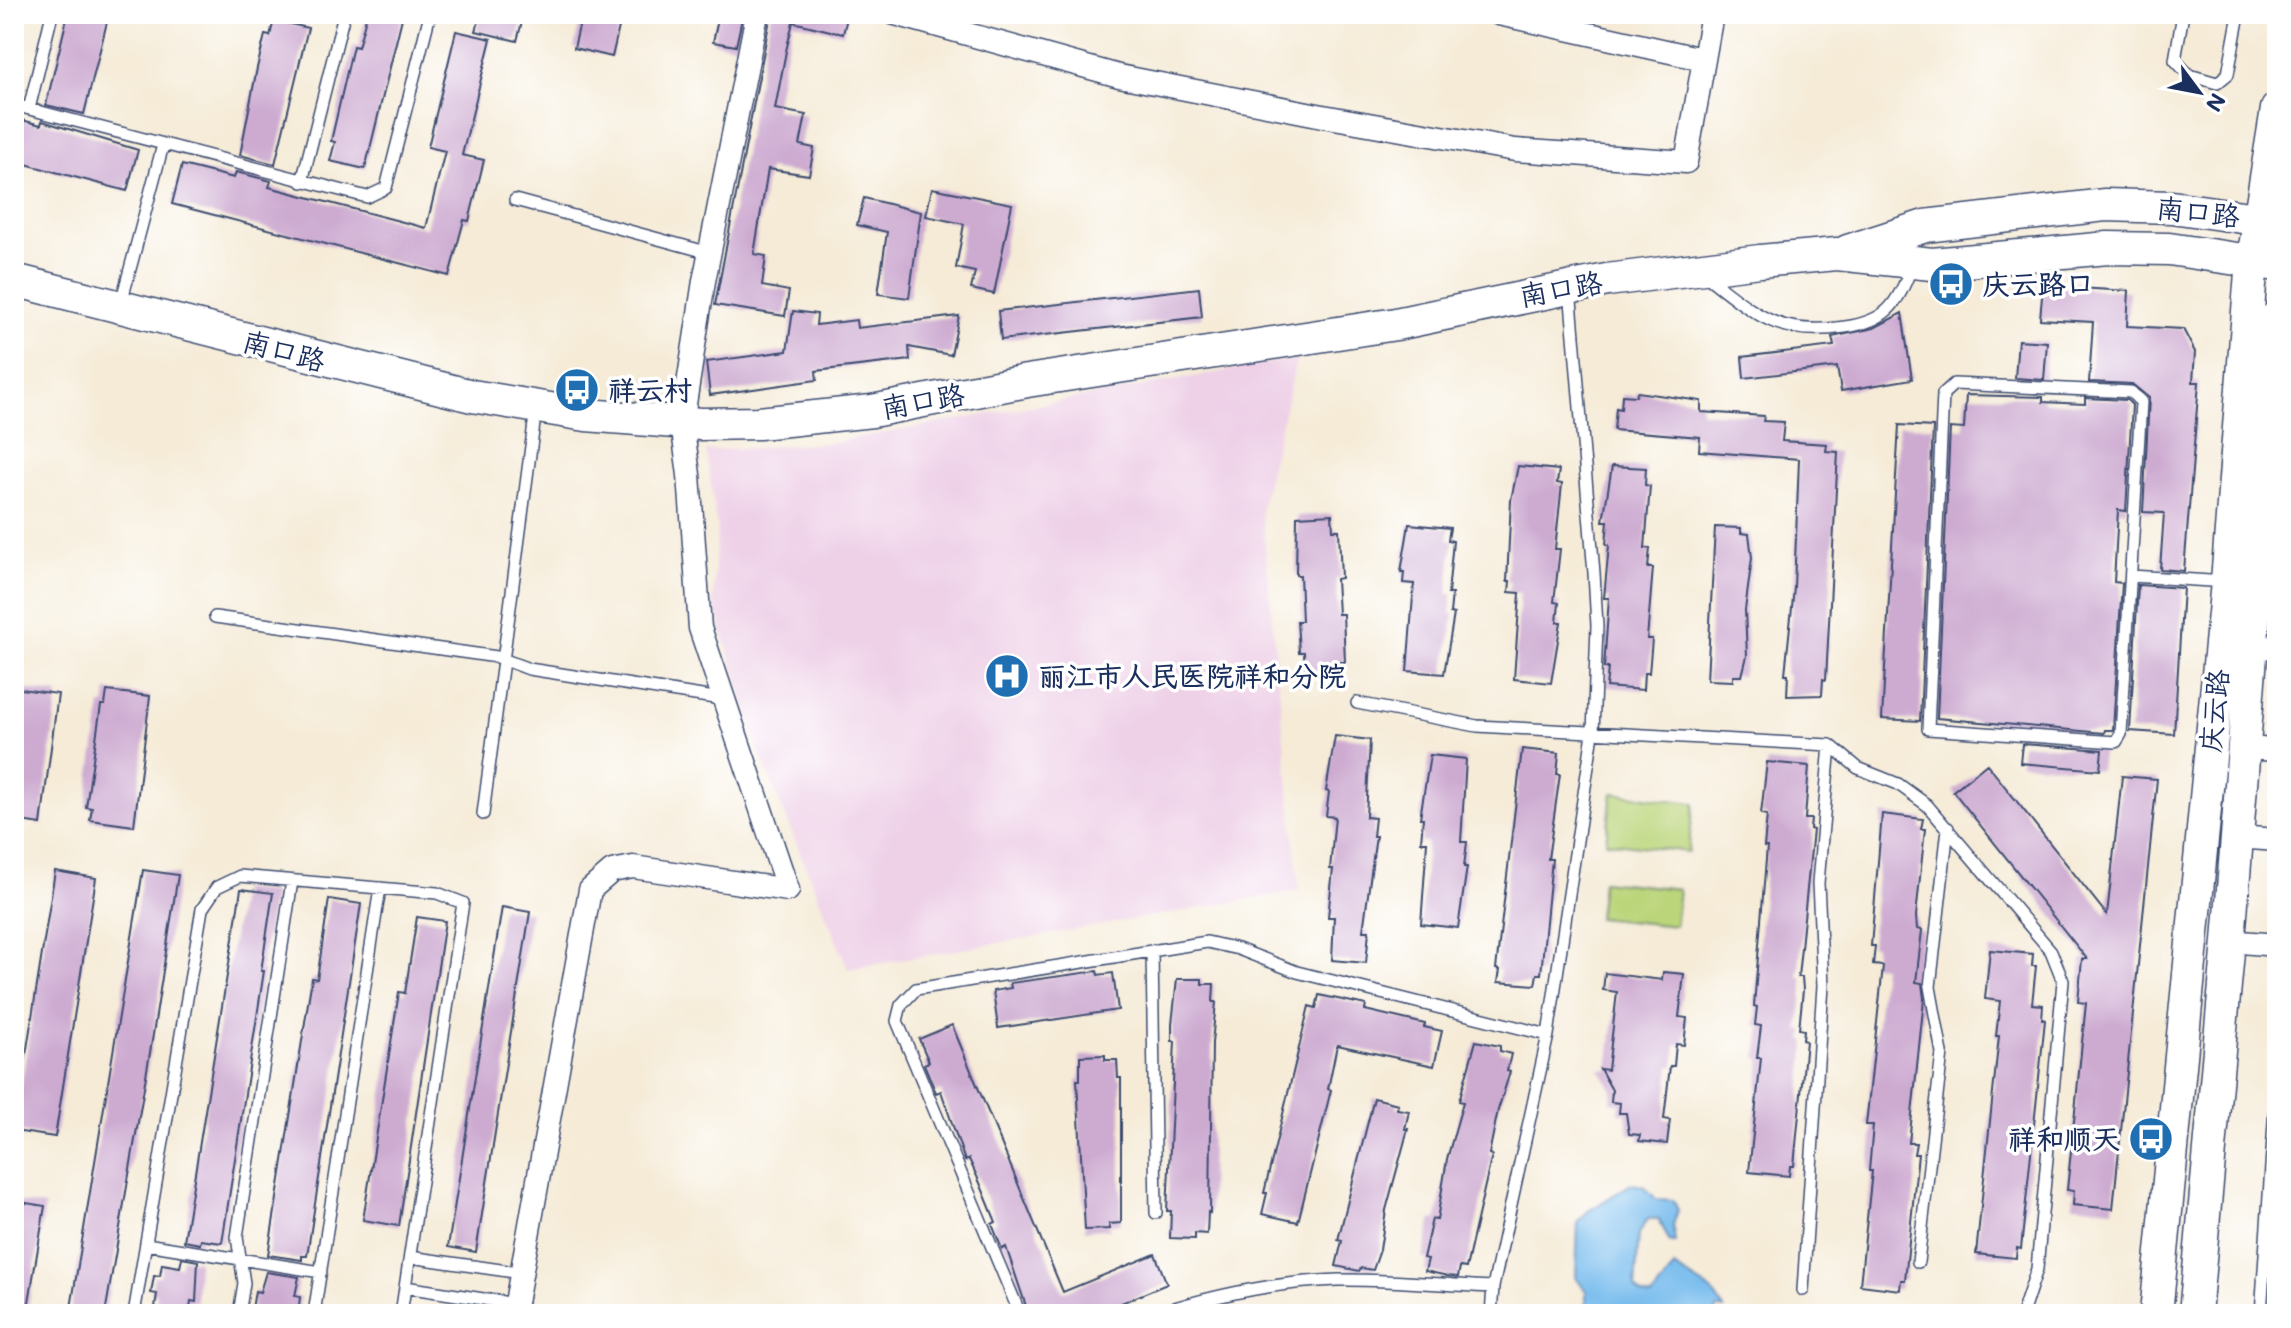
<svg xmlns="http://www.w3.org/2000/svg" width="2291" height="1328" font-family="Mali,'LXGW WenKai TC',sans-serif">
	<rect width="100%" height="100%" fill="#fff"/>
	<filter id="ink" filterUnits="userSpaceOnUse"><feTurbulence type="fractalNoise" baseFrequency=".0125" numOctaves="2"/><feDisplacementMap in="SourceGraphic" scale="16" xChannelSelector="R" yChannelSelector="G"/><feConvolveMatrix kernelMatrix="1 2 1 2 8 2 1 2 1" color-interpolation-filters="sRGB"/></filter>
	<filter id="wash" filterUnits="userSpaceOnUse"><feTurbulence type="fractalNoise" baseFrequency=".006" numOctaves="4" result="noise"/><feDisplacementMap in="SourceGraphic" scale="32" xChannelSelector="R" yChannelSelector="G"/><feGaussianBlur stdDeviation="1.8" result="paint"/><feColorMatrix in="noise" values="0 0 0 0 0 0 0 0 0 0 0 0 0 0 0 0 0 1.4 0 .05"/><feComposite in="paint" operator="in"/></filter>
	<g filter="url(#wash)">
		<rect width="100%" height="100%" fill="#f5ebd7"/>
		<path fill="#eed0e7" d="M1297 358 1261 507 1299 891 848 969 759 752 713 601 717 527 706 451 830 443Z"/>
		<path fill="#bbd57a" stroke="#6b826c" stroke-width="2" d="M1612 793 1694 803 1688 852 1606 842Z
			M1602 881 1679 889 1675 926 1598 918Z"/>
		<path fill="#76bbed" stroke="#4875a6" stroke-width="2" d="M1631 1184 1644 1186 1656 1199 1673 1200 1678 1210 1673 1225 1675 1243 1669 1241 1659 1219H1648L1639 1234 1635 1288 1642 1295 1652 1297 1674 1267 1712 1291 1724 1309H1717L1716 1314H1586V1291L1576 1278 1578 1223 1587 1212Z"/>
		<g id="blocks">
			<path fill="#cdabd1" d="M68 14H109L84 114 46 105Z
				M367 14H403L365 169 330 161 335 142 331 141 353 46 358 47Z
				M481 14H524L517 41 476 31Z
				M582 14H622L612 57 574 48Z
				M719 14H743L736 46 713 42Z
				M771 14H848L843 34 793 22 786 51 775 109 806 115 800 145 814 148 809 175 768 169 754 254 766 256 762 286 789 291 785 316 715 305Z
				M274 20 308 28 275 164 240 155 257 68 265 35 270 36Z
				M456 31 491 39 462 155 484 160 469 221 464 220 449 276 172 204 182 165 234 178 236 172 271 181 269 187 426 228 445 151 428 147Z
				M14 118 41 125 42 121 138 150 127 191 14 161Z
				M932 188 1012 204 994 294 971 289 975 272 956 268 964 224 926 216Z
				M864 198 921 212 909 298 878 294 887 232 857 225Z
				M2043 286 2129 291 2127 326 2183 329 2195 352 2193 382H2199L2184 571 2160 569 2164 513 2143 512 2149 398 2132 384 2089 382 2093 322 2040 319Z
				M1199 288 1202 317 1001 340 998 311Z
				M793 311 817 314 816 325 856 320 857 328 959 316 951 355 909 347 910 360 816 371 817 380 710 395 706 362 787 351Z
				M1902 313 1912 379 1841 391 1837 367 1744 378 1742 357 1834 346 1832 337 1874 328Z
				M2018 340 2047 342 2044 380 2015 378Z
				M1637 392 1701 401V412L1764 416 1763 421 1784 422 1782 441 1827 444 1826 451 1838 452 1826 680 1823 679 1822 695 1787 696 1788 674H1785L1794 588 1799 459 1699 451 1700 437 1614 430 1616 408 1621 409 1622 395 1636 396Z
				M1966 395 2043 397V402L2085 404V398L2127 400 2132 405 2126 511 2118 510 2114 582 2122 583 2113 730H2105L2104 733 1937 718 1950 428 1964 429Z
				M1899 425 1933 427 1920 721 1882 719Z
				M1518 466 1559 470 1557 483 1562 484 1555 549H1560L1554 602 1559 603 1557 622H1561L1551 683 1514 679 1520 593 1509 592 1510 581H1507L1511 500Z
				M1612 466 1646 468 1645 485 1650 486 1645 548H1650L1648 568H1653L1647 639H1652L1649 673H1644L1643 690 1606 687 1608 668H1604L1609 598H1604L1609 545 1606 544 1608 521H1603Z
				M1332 514 1333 530H1339L1341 578 1336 579 1338 614H1343L1345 662H1340L1341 673 1305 675 1304 652H1299L1297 621H1302L1300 575H1296L1297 516Z
				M1409 524 1450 528 1448 540 1453 541 1448 594H1452L1450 613 1454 614 1444 674 1407 671 1414 584 1403 583 1404 572H1401Z
				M1715 527 1741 528V533L1749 534 1752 558 1745 610 1747 656 1742 676H1733V681L1707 680Z
				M2138 585 2183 588 2174 734 2130 731Z
				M14 688 58 694 41 824 14 820Z
				M107 691 150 696 134 826 90 820 92 808 86 807 101 705H105Z
				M1335 736 1370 740 1366 817 1375 818 1373 836H1376L1363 931H1369L1366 963 1332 960 1334 917H1328L1333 869H1330L1335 817 1326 816 1329 792 1326 791Z
				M2022 744 2102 750 2100 770 2020 763Z
				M1522 749 1559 753 1557 774H1560L1548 859H1552L1541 974H1537L1535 985 1498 982 1500 970 1496 969Z
				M1430 755 1466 759 1461 842H1467L1464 867H1467L1458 928 1421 924 1427 842H1421L1423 818H1420Z
				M1767 762 1809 766 1805 819H1811L1810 829 1813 830 1798 977H1802L1803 990 1799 1029 1804 1030 1803 1040 1806 1041 1794 1166H1790L1789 1176 1749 1172 1761 1058H1757L1761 1026 1755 1025 1757 1007 1754 1006 1767 847H1764L1767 815 1761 814Z
				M1987 764 2107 915 2122 776 2157 779 2113 1209 2073 1205 2074 1191 2067 1190 2086 1003 2078 1002 2082 959H2087L1953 791Z
				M1882 814 1923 819 1921 829H1925L1916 916 1917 929 1922 930 1916 982 1922 983 1924 999 1909 1143H1916L1914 1154H1918L1905 1280H1901L1900 1290 1860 1285 1872 1171H1869L1873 1125H1866L1883 966 1873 965 1875 946H1871Z
				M143 870 178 875 152 1041 105 1314H70Z
				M55 871 96 878 55 1137 14 1131Z
				M241 889 273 893 261 971H264L222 1243 201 1240 200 1244 184 1241Z
				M329 899 361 904 307 1256H302V1260L268 1255 312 978 317 979Z
				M502 907 530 912 476 1252 448 1247Z
				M417 917 445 921 399 1226 363 1220 399 992 405 993Z
				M1990 950 2033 954 2032 966H2036L2032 1004 2043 1005 2042 1019 2045 1020 2021 1249 2017 1248 2016 1258 1976 1254 1999 1036H1996L2000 1001 1985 999Z
				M1097 971 1098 975 1113 973 1118 1010 998 1028 993 991 1011 988 1010 983Z
				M1663 972 1684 974 1679 1017 1687 1018 1684 1045 1676 1044 1674 1066H1670L1664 1119 1670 1120 1667 1144 1639 1141 1640 1135 1629 1134 1626 1113H1619L1620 1103 1611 1102 1612 1090 1600 1069 1608 1070 1617 992 1603 990 1605 973 1662 980Z
				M1177 979H1202V984H1214L1213 1002H1216L1212 1043 1210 1213 1208 1212 1207 1234 1195 1233V1239L1170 1238 1171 1211H1167L1175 1041H1172V1024Z
				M1319 995 1366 1005 1365 1010 1425 1024 1424 1027 1442 1031 1434 1066 1337 1045 1328 1089 1331 1090 1298 1222 1262 1214 1267 1193H1264L1309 1006 1316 1008Z
				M952 1025 1063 1292 1155 1254 1167 1284 1095 1314H1033L1030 1307 1027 1309 1006 1247 1002 1249 992 1224 996 1222 980 1183 969 1159 965 1161 941 1091 936 1093 924 1064 929 1062 919 1039Z
				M1476 1041 1500 1046V1051L1511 1054 1507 1071 1510 1072 1498 1110 1489 1154 1492 1155 1466 1268 1460 1267 1458 1277 1448 1276 1425 1271 1428 1259 1423 1258 1432 1219 1437 1220 1447 1159 1463 1102 1459 1101Z
				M1105 1055V1060H1117L1118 1078H1121V1223L1109 1224 1110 1229 1085 1230 1077 1080H1080V1056Z
				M1374 1098 1398 1104 1397 1109 1409 1111 1405 1129H1408L1386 1210 1380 1250 1373 1270 1361 1268 1359 1271 1336 1266 1342 1241 1338 1240Z
				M14 1201 45 1206 27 1314H14Z
				M182 1258 198 1261 196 1302 191 1301 189 1314H154L157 1294 151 1293 154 1276H160L162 1264 180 1267Z
				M266 1272 299 1277 295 1296 300 1297 298 1314H257L258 1310 252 1309 255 1291 260 1292Z"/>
		</g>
	</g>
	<g filter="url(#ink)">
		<use href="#blocks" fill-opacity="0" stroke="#3c4b70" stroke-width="2"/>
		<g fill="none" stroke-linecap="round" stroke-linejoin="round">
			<g stroke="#3c4b70" stroke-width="14">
				<path id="lane" d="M2183 14 2175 60 2189 75 2217 83 2228 74 2239 14
					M14 105 367 197 386 188 430 14
					M29 109 52 14
					M302 182 344 14
					M515 200 710 253
					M1706 276C1757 315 1777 337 1845 327 1887 321 1897 305 1912 266
					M121 303 163 145
					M1954 384 2131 392 2141 402 2121 734 2116 742 1928 729 1943 394Z
					M2131 576 2226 582
					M215 617 497 657 529 669 721 699
					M1357 703 1477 726 1830 745 1858 768 1898 784 1927 805 2051 951 2063 981 2037 1269 2022 1314
					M483 814 536 408
					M1152 951 1156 1213
					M146 1244 321 1272
					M410 1257 522 1273
					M1918 1262 1942 1053 1930 987 1948 828
					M405 1287 516 1304
					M1803 1290 1823 986 1818 883 1830 745
					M134 1314 202 909 217 887 240 876 437 893 463 903 401 1314
					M239 1314 244 1283 237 1237 292 881
					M314 1314 380 888
					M1020 1314 897 1021 901 1005 916 989 1207 942 1238 949 1297 972 1548 1035
					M1155 1314C1215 1295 1275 1282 1338 1280 1389 1279 1442 1285 1493 1287
					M1491 1314 1493 1287 1548 1035 1593 733 1597 626 1594 573 1570 289
					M2261 1314 2277 1078"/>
			</g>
			<g stroke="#3c4b70" stroke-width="25">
				<path id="street" d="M895 14 1119 76 1323 116 1515 150 1686 162 1712 14
					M1499 14 1702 59
					M2253 646 2277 648
					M2244 748 2277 750
					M2237 837 2277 840
					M2229 941 2277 945
					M514 1314 590 890 612 871 633 867 788 890 700 628 689 475 682 423 704 281 757 14"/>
			</g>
			<g stroke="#3c4b70" stroke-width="35">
				<path id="secondary" d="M1848 251 1925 226 2105 205 2172 207 2277 222
					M14 280 472 396 586 415 701 424 759 423 872 411 1027 381 1396 324 1607 280 1760 261 1837 254 1932 264 2108 248 2169 249 2277 265
					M2156 1314 2227 582 2251 272 2277 109
					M2195 1314 2229 941 2277 317"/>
			</g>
			<use href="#lane" stroke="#fff" stroke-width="11"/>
			<use href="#street" stroke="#fff" stroke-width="22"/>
			<use href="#secondary" stroke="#fff" stroke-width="32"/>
		</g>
	</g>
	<defs>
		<g id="bus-disc" transform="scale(2.3)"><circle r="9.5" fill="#1f6fb2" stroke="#fff"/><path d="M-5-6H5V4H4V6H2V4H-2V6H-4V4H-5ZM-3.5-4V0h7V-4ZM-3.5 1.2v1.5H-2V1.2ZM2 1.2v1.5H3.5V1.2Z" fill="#fff"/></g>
		<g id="hospital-disc" transform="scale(2.3)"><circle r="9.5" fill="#1f6fb2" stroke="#fff"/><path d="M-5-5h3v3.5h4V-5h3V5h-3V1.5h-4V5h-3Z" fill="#fff"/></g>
	</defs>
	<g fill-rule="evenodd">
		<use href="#bus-disc" x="1951" y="284"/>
		<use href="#bus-disc" x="577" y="390"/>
		<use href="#hospital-disc" x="1007" y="676"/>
		<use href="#bus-disc" x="2151" y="1139"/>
	</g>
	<g text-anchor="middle" stroke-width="7" stroke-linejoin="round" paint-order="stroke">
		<g font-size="28" fill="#1b2f5e" stroke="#fff">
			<text transform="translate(2198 212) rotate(6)" y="10">南口路</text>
			<text transform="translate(1561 289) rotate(-10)" y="10">南口路</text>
			<text transform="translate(284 351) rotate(15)" y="10">南口路</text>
			<text transform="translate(923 401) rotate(-10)" y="10">南口路</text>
			<text transform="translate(2214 711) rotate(-84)" y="10">庆云路</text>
		</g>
		<g font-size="28" font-weight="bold" fill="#1b2f5e" stroke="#fff" text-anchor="start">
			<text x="1982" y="294">庆云路口</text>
			<text x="608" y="400">祥云村</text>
			<text x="1038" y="686">丽江市人民医院祥和分院</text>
			<text x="2120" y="1149" text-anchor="end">祥和顺天</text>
		</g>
	</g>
	<rect width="2291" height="1328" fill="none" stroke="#fff" stroke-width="48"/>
	<g transform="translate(2199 92) rotate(122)" stroke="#ffffff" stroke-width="6" paint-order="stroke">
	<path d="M0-6L14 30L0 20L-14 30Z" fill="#1b2f5e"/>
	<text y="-12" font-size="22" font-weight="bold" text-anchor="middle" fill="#1b2f5e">N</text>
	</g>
</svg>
